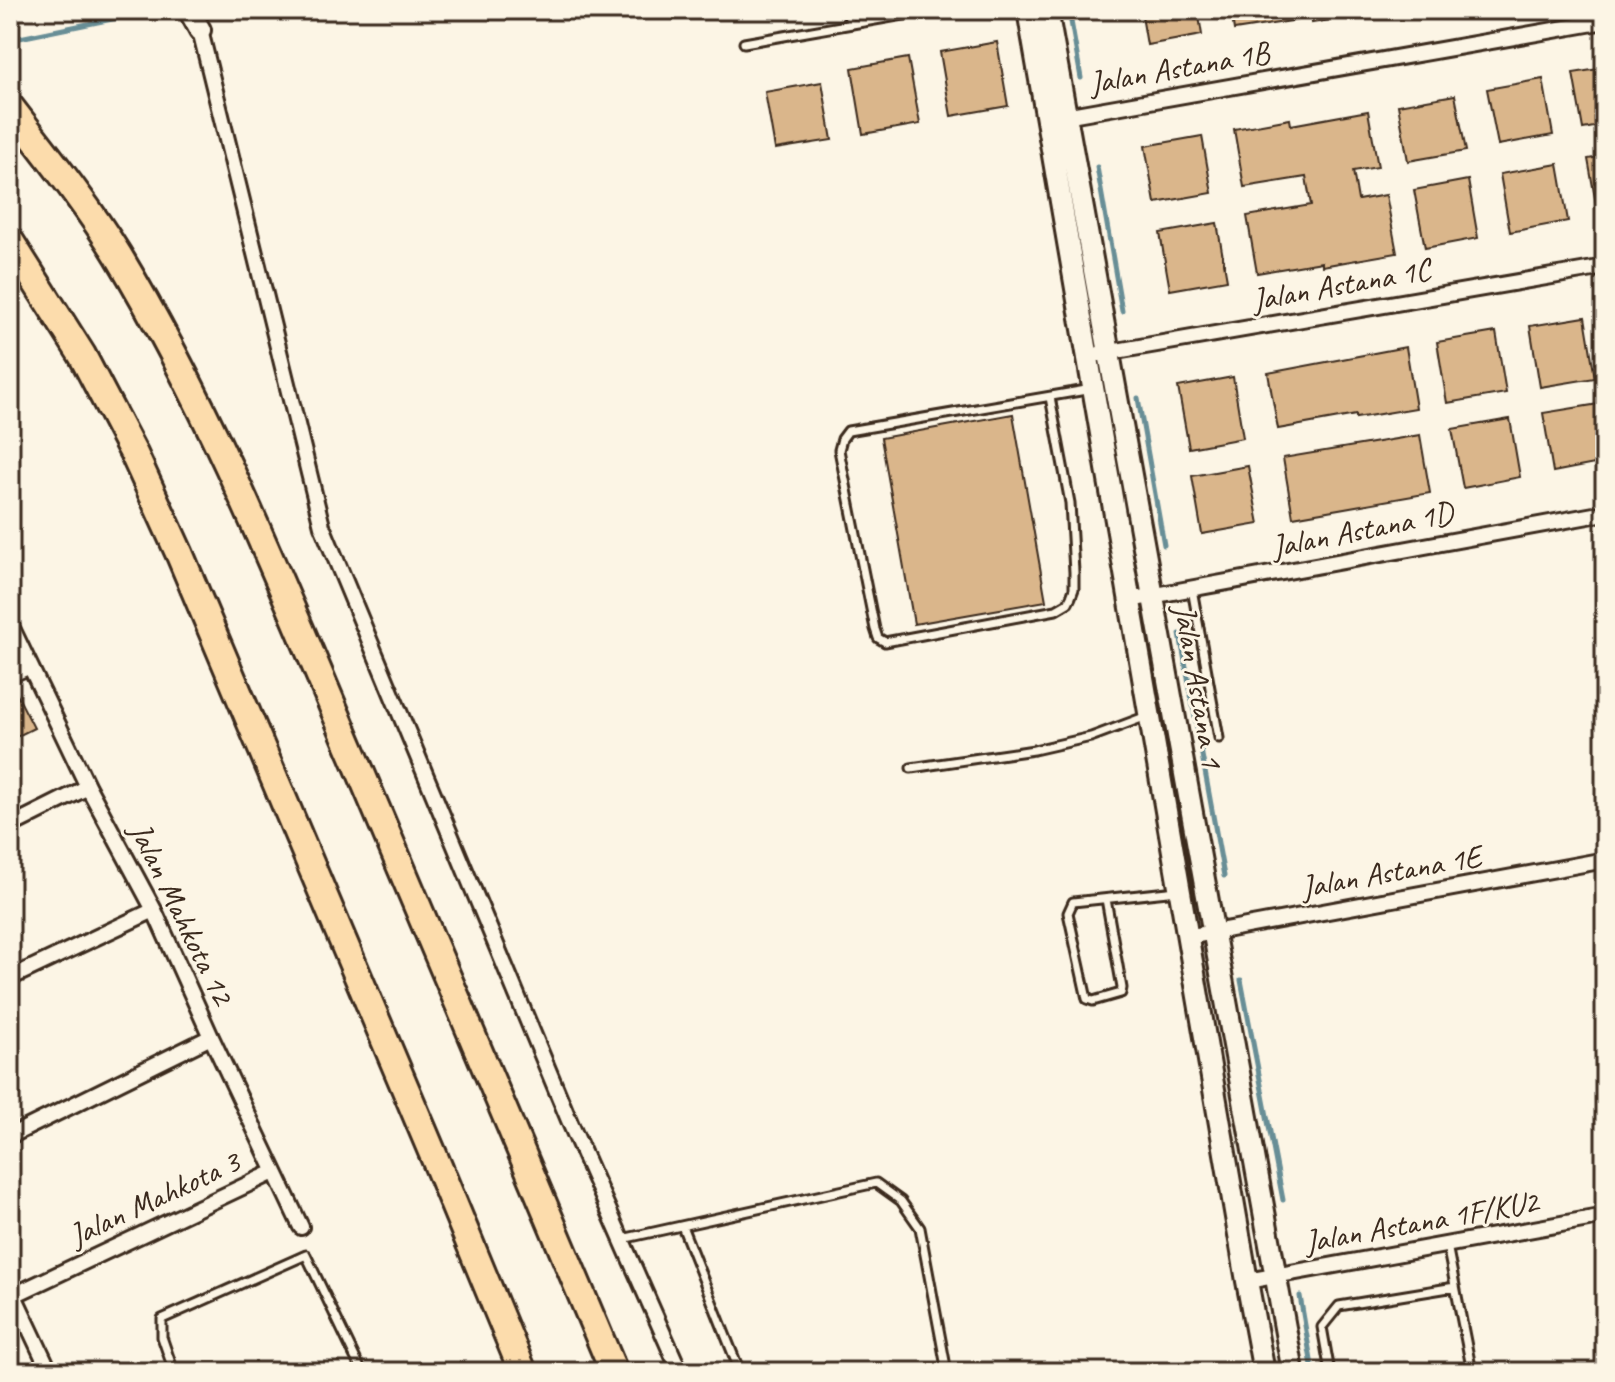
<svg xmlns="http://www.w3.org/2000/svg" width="1615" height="1382" font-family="Caveat,sans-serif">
	<rect width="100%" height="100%" fill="#fcf5e5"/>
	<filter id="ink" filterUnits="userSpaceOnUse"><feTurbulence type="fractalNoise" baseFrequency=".0125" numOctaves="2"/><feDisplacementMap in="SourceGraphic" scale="16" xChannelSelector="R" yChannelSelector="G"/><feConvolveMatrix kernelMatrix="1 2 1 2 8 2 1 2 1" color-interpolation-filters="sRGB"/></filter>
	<g filter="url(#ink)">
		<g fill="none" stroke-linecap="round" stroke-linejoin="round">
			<path stroke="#688e96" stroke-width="5" d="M1069 10 1081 78
				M10 40 156 10
				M1097 167 1122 311
				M1138 398 1164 545
				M1180 634 1224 876
				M1241 980 1283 1200
				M1300 1296 1313 1372"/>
		</g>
		<path fill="#dab68b" stroke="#3b2a1e" stroke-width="2" d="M1141 10H1198L1202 35 1147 45Z
			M1231 10H1347L1348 17 1312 23 1311 18 1234 30Z
			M997 42 1008 106 951 116 940 52Z
			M908 58 920 124 863 134 852 68Z
			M1605 68V125L1583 129 1573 73Z
			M1543 79 1553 135 1498 145 1487 89Z
			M822 82 832 140 775 149 765 92Z
			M1455 95 1466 151 1408 161 1398 105Z
			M1368 111 1378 167 1353 171 1358 200 1386 195 1397 253 1322 266V262L1257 273 1247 216 1311 205 1306 177 1244 187 1234 129 1290 119 1291 125Z
			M1202 136 1212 193 1155 203 1145 146Z
			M1605 156V215H1598L1588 159Z
			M1558 164 1568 221 1510 232 1500 174Z
			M1468 180 1478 238 1425 248 1414 190Z
			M1217 223 1227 280 1170 290 1160 233Z
			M1585 317 1595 378 1540 387 1530 326Z
			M1496 332 1506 393 1447 403 1437 342Z
			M1406 347 1416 408 1356 418V415L1278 429 1268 373Z
			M1233 377 1243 438 1189 448 1178 387Z
			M1599 404 1605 439V462L1553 472 1543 413Z
			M1013 414 1046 601 914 624 881 438Z
			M1510 419 1520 477 1463 488 1452 429Z
			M1420 435 1430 493 1293 517 1283 458Z
			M1248 466 1259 524 1202 534 1192 476Z
			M10 685H12L34 728 10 740Z"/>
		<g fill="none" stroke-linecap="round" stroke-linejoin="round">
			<g stroke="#3b2a1e" stroke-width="13">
				<path id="lane" d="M847 10 850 24
					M744 43 932 10
					M1050 397 1070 503 1074 572V589L1071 597 1068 603 1056 610 885 642 878 638 875 629 839 450 842 439 848 431 1092 389
					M1192 589 1219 738
					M911 768 1034 750 1091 737 1147 716
					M1106 899 1122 988 1121 993 1093 1001 1087 999 1068 913 1073 902 1177 891
					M682 1226 740 1372
					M622 1239 876 1183 901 1201 920 1228 947 1372
					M1447 1245 1472 1372
					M174 1372 162 1337V1319L306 1255 362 1372
					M1330 1372 1322 1327 1339 1306 1455 1287"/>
			</g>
			<g stroke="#3b2a1e" stroke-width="20">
				<path id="street" d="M200 30 322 526 571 1125 680 1372
					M1059 117 1605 21
					M1099 354 1605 267
					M1129 600 1605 513
					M10 624 88 787 154 910 211 1037 301 1227
					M10 675 30 666
					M10 826 88 787
					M1187 937 1605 860
					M10 978 154 910
					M10 1136 211 1037
					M1247 1281 1605 1216
					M10 1287 50 1372
					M14 1295 274 1172"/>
			</g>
			<g stroke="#3b2a1e" stroke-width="26">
				<path id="secondary" d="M189 10 200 30
					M1028 10 1247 1281 1264 1372
					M1047 10 1293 1372"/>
			</g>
			<g stroke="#3b2a1e" stroke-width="32">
				<path id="highway" d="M10 107C47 155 86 203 118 255 213 413 281 585 353 754 441 959 527 1166 614 1372
					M10 241 82 355 134 454 180 555 438 1166 523 1372"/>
			</g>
			<use href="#lane" stroke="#fcf5e5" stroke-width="7"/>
			<use href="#street" stroke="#fcf5e5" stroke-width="14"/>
			<use href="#secondary" stroke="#fcf5e5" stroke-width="20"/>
			<use href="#highway" stroke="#fcdcac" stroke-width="26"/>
		</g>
	</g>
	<g text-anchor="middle" stroke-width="6" stroke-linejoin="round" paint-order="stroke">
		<g font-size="32" fill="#3b2a1e" stroke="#fcf5e5">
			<text transform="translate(1179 67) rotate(-10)" y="11">Jalan Astana 1B</text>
			<text transform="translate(1341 284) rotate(-10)" y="11">Jalan Astana 1C</text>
			<text transform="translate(1362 529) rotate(-11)" y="11">Jalan Astana 1D</text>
			<text transform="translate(1199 686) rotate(80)" y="11">Jalan Astana 1</text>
			<text transform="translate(1391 871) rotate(-10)" y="11">Jalan Astana 1E</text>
			<text transform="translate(182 913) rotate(64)" y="11">Jalan Mahkota 12</text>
			<text transform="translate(154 1198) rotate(-25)" y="11">Jalan Mahkota 3</text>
			<text transform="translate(1421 1221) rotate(-10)" y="11">Jalan Astana 1F/KU2</text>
		</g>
	</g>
	<rect width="1615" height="1382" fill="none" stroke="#fcf5e5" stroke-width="40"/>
	<rect x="20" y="20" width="1575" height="1342" fill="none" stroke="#3b2a1e" stroke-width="3" filter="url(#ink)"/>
</svg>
